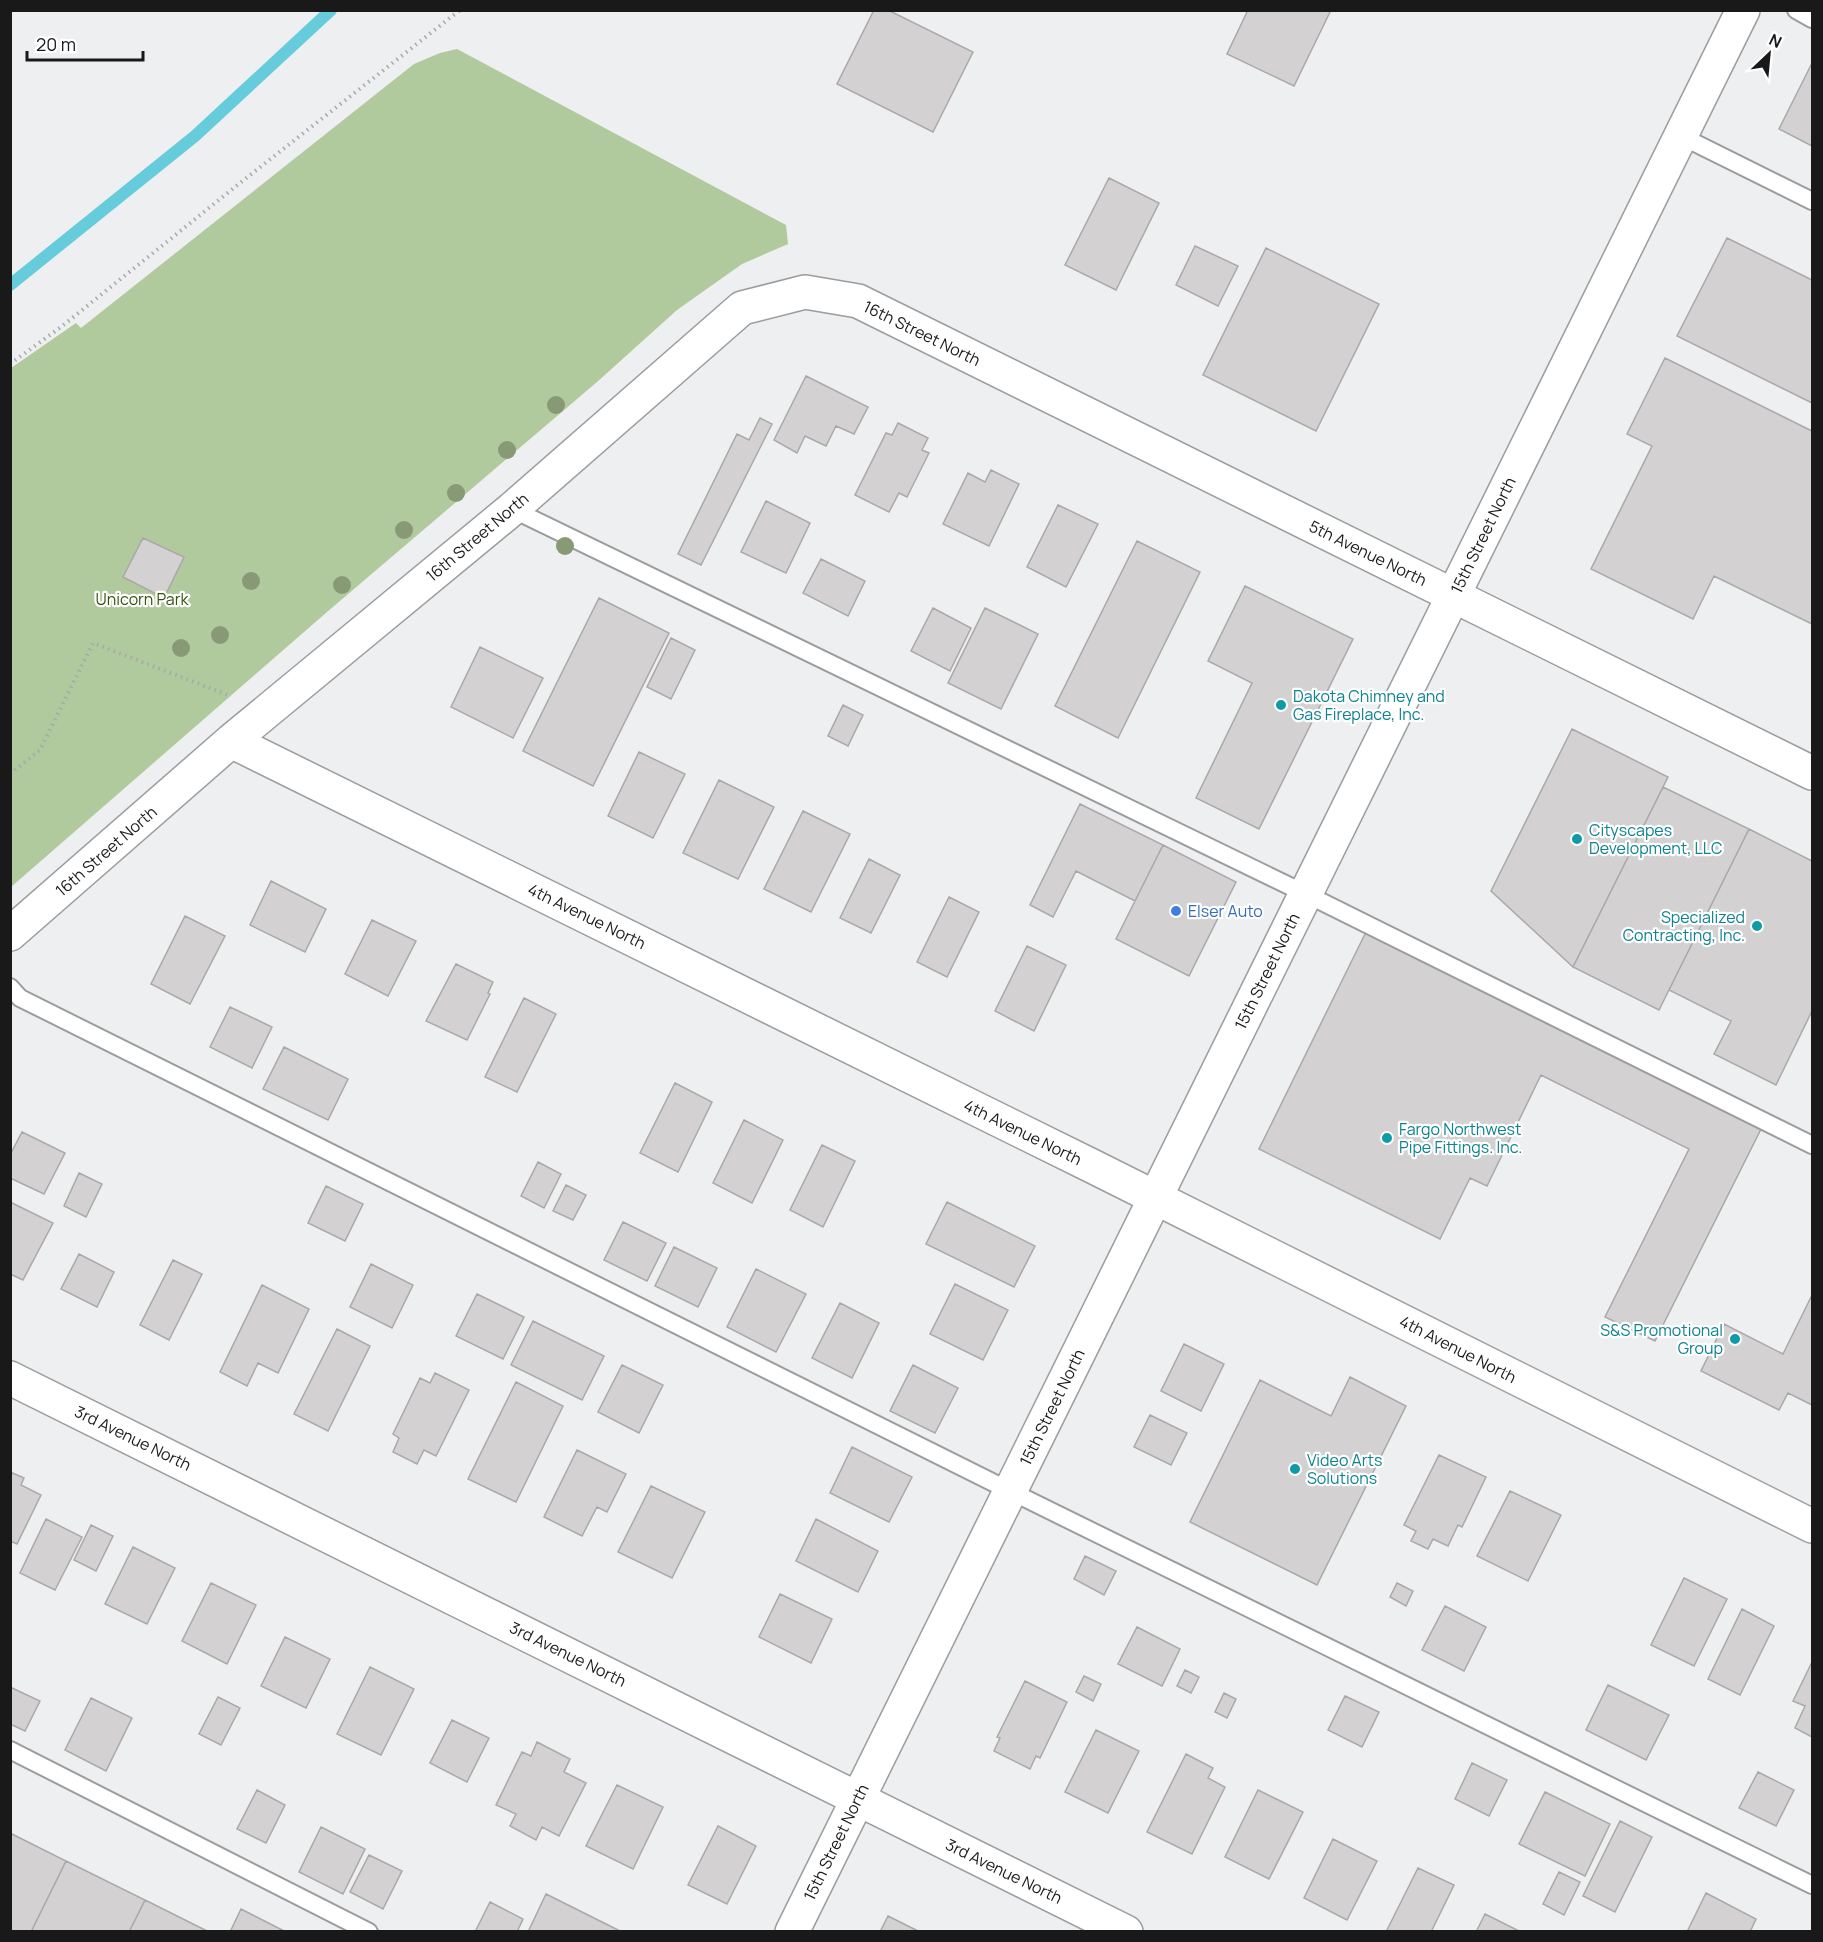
<svg xmlns="http://www.w3.org/2000/svg" width="1823" height="1942" font-family="Manrope,sans-serif">
	<rect width="100%" height="100%" fill="#eeeff1"/>
	<path fill="#b0c99d" d="M457 49 786 225 788 244 742 264 677 310 597 382 327 612 11 887V368L76 323 81 328 414 64 440 53Z"/>
	<g fill="none" stroke-linecap="round" stroke-linejoin="round">
		<path stroke="#66ccdb" stroke-width="12" d="M10 285 195 136 331 10"/>
	</g>
	<path fill="#d3d1d2" stroke="#aaa8a9" stroke-width="1.5" d="M874 10H888L973 52 933 132 837 84Z
		M1248 10H1331L1294 86 1227 54Z
		M1812 63V146L1779 129Z
		M1109 178 1159 203 1116 290 1065 265Z
		M1727 238 1812 280V403L1677 336Z
		M1195 246 1238 266 1218 306 1176 285Z
		M1266 248 1379 304 1316 431 1203 375Z
		M1665 358 1812 431V624L1714 576 1693 619 1591 569 1652 446 1627 434Z
		M806 376 868 407 854 434 836 426 826 446 805 436 797 453 774 440Z
		M760 418 772 424 701 565 678 554 737 434 749 440Z
		M898 423 928 438 922 450 929 453 907 497 899 493 889 512 855 495 886 433 892 435Z
		M991 470 1019 484 989 546 943 524 968 473 985 482Z
		M766 501 810 523 786 573 741 552Z
		M1058 505 1098 524 1066 587 1027 567Z
		M143 538 184 557 164 598 123 577Z
		M1137 541 1200 572 1118 738 1055 706Z
		M821 559 865 581 848 616 803 593Z
		M1245 586 1353 639 1259 829 1196 798 1252 683 1208 661Z
		M599 598 669 633 593 786 523 751Z
		M933 608 971 628 950 671 911 651Z
		M985 608 1038 634 1001 709 948 683Z
		M671 638 695 650 671 699 647 687Z
		M480 647 543 678 513 738 451 707Z
		M843 705 863 715 848 746 828 736Z
		M1572 729 1668 777 1573 967 1491 891Z
		M639 752 685 774 653 838 608 816Z
		M719 780 774 807 738 879 683 853Z
		M1663 787 1749 829 1659 1010 1573 967Z
		M1080 804 1163 845 1135 901 1076 871 1053 917 1030 905Z
		M803 811 850 834 811 912 764 889Z
		M1749 829 1812 861V1011L1776 1085 1714 1054 1731 1021 1669 990Z
		M1163 845 1236 882 1189 976 1116 939Z
		M869 859 900 875 871 933 840 918Z
		M271 881 326 909 305 952 250 925Z
		M949 897 979 912 947 977 917 962Z
		M185 916 225 936 190 1004 151 984Z
		M372 920 416 941 388 996 345 974Z
		M1366 932 1762 1127 1655 1341 1605 1317 1689 1149 1541 1075 1487 1186 1470 1178 1440 1239 1259 1149Z
		M1027 946 1066 965 1034 1031 995 1011Z
		M456 964 493 982 488 993 490 994 467 1040 426 1021Z
		M524 998 556 1014 517 1092 485 1077Z
		M230 1007 272 1027 252 1068 210 1047Z
		M284 1047 348 1079 328 1120 263 1089Z
		M675 1083 712 1102 678 1172 640 1153Z
		M744 1120 783 1140 752 1203 713 1183Z
		M22 1132 65 1153 44 1194 10 1178V1155Z
		M822 1145 855 1161 823 1227 790 1210Z
		M538 1162 561 1174 544 1208 521 1196Z
		M79 1173 102 1184 86 1217 64 1206Z
		M566 1185 586 1195 573 1220 553 1211Z
		M326 1186 363 1204 345 1241 308 1223Z
		M10 1202 53 1223 23 1280 10 1274Z
		M947 1202 1035 1246 1014 1287 926 1244Z
		M623 1222 666 1243 647 1281 604 1260Z
		M674 1247 717 1268 698 1307 655 1286Z
		M79 1254 114 1272 97 1307 61 1289Z
		M173 1260 202 1274 169 1340 140 1325Z
		M371 1264 413 1285 392 1328 350 1307Z
		M756 1269 806 1294 776 1352 727 1327Z
		M955 1284 1008 1310 983 1360 930 1334Z
		M262 1285 309 1309 278 1373 258 1363 247 1386 220 1372Z
		M477 1294 524 1317 503 1359 456 1336Z
		M1812 1295V1405L1788 1393 1779 1410 1701 1371 1724 1324 1783 1354Z
		M840 1303 879 1323 852 1378 812 1358Z
		M533 1321 604 1356 582 1400 511 1365Z
		M337 1329 370 1346 328 1431 294 1414Z
		M1184 1344 1224 1364 1201 1411 1161 1391Z
		M622 1365 663 1385 639 1433 598 1412Z
		M913 1365 958 1388 935 1433 890 1411Z
		M435 1373 469 1390 436 1456 424 1450 417 1464 393 1452 399 1438 393 1434 420 1378 430 1383Z
		M1350 1377 1406 1406 1317 1585 1190 1522 1260 1380 1331 1416Z
		M516 1382 563 1406 516 1502 468 1479Z
		M1150 1415 1187 1433 1171 1465 1134 1447Z
		M852 1447 912 1477 889 1522 830 1493Z
		M577 1450 626 1474 607 1512 597 1507 582 1536 544 1517Z
		M1439 1455 1486 1477 1462 1527 1458 1525 1448 1546 1433 1539 1428 1549 1411 1541 1416 1531 1404 1525Z
		M10 1472 24 1478 21 1485 41 1495 17 1544 10 1541Z
		M651 1486 705 1512 672 1578 618 1552Z
		M1510 1491 1561 1515 1528 1581 1477 1556Z
		M46 1519 82 1537 55 1590 20 1573Z
		M816 1519 878 1551 858 1592 796 1561Z
		M91 1525 113 1536 96 1571 74 1560Z
		M133 1547 175 1568 147 1624 105 1604Z
		M1085 1556 1116 1571 1104 1595 1074 1579Z
		M1684 1578 1727 1599 1694 1666 1651 1645Z
		M211 1583 256 1605 227 1664 182 1641Z
		M1397 1583 1413 1591 1406 1606 1390 1597Z
		M780 1594 832 1619 811 1663 759 1637Z
		M1445 1606 1486 1627 1464 1671 1422 1650Z
		M1742 1609 1774 1626 1740 1695 1708 1679Z
		M1137 1627 1180 1649 1162 1686 1118 1664Z
		M285 1637 330 1659 306 1708 261 1686Z
		M1812 1662V1737L1795 1728 1805 1706 1793 1701Z
		M370 1667 414 1689 381 1755 337 1734Z
		M1185 1670 1199 1677 1191 1693 1177 1686Z
		M1084 1676 1101 1684 1093 1701 1076 1692Z
		M1025 1681 1067 1702 1040 1758 1036 1756 1030 1769 994 1751 1000 1738 997 1737Z
		M1608 1685 1669 1715 1646 1760 1586 1730Z
		M10 1687 40 1701 25 1731 10 1724Z
		M1224 1693 1236 1699 1227 1718 1215 1712Z
		M1345 1696 1379 1712 1362 1747 1328 1730Z
		M218 1697 240 1708 221 1745 199 1734Z
		M91 1698 132 1718 106 1771 65 1750Z
		M452 1720 489 1738 467 1782 430 1763Z
		M1096 1730 1139 1751 1108 1813 1065 1792Z
		M537 1742 570 1759 564 1772 586 1783 559 1836 542 1827 536 1840 510 1826 516 1814 496 1805 522 1752 531 1756Z
		M1186 1754 1213 1768 1208 1778 1225 1787 1192 1854 1147 1832Z
		M1472 1763 1507 1780 1489 1816 1455 1799Z
		M1758 1772 1794 1790 1776 1826 1739 1808Z
		M617 1785 663 1807 633 1869 586 1846Z
		M257 1790 285 1805 266 1843 237 1829Z
		M1258 1790 1303 1812 1269 1879 1225 1857Z
		M1545 1792 1610 1824 1585 1876 1519 1844Z
		M1620 1821 1652 1837 1615 1912 1583 1896Z
		M718 1826 756 1846 727 1904 688 1885Z
		M321 1827 365 1849 343 1894 299 1872Z
		M10 1833 66 1861 31 1932H10Z
		M1333 1839 1377 1861 1347 1920 1304 1898Z
		M369 1855 402 1871 383 1909 350 1892Z
		M66 1861 145 1900 129 1932H31Z
		M1418 1868 1454 1885 1431 1932H1386Z
		M1559 1872 1580 1882 1564 1915 1543 1904Z
		M1706 1893 1756 1919 1750 1932H1687Z
		M546 1894 622 1932H528Z
		M145 1900 209 1932H129Z
		M490 1902 523 1919 517 1932H475Z
		M241 1909 286 1932H230Z
		M1485 1914 1519 1931V1932H1476Z
		M888 1916 920 1932H880Z"/>
	<g fill="none" stroke-linecap="round" stroke-linejoin="round">
		<g stroke="#9b9c9d" stroke-width="20">
			<path id="service" d="M1796 10 1812 19
				M1681 136 1812 201
				M512 509 1306 894 1812 1145
				M10 987 20 998 1010 1491 1812 1885
				M10 1750 369 1932"/>
		</g>
		<g stroke="#9b9c9d" stroke-width="36">
			<path id="minor" d="M231 741 1094 1167 1812 1526
				M10 934 231 741 512 509 742 308 805 292 858 301 1812 773
				M10 1378 1126 1932
				M792 1932 1743 10"/>
		</g>
		<path stroke="#a8a9aa" stroke-width="4" stroke-dasharray="1.5 4.5" stroke-linecap="butt" d="M10 364 61 327 240 183 460 10
			M10 774 40 750 93 643 228 695"/>
		<use href="#service" stroke="#fff" stroke-width="16"/>
		<use href="#minor" stroke="#fff" stroke-width="33"/>
	</g>
	<g fill="#879a75">
		<circle cx="556" cy="405" r="9"/>
		<circle cx="507" cy="450" r="9"/>
		<circle cx="456" cy="493" r="9"/>
		<circle cx="404" cy="530" r="9"/>
		<circle cx="565" cy="546" r="9"/>
		<circle cx="251" cy="581" r="9"/>
		<circle cx="342" cy="585" r="9"/>
		<circle cx="220" cy="635" r="9"/>
		<circle cx="181" cy="648" r="9"/>
	</g>
	<g fill="#0f9aa8" stroke="#fff" stroke-width="2">
		<circle cx="1281" cy="705" r="6"/>
		<circle cx="1577" cy="839" r="6"/>
		<circle cx="1757" cy="926" r="6"/>
		<circle cx="1387" cy="1138" r="6"/>
		<circle cx="1735" cy="1339" r="6"/>
		<circle cx="1295" cy="1469" r="6"/>
	</g>
	<circle fill="#3f7fe0" stroke="#fff" stroke-width="2" cx="1176" cy="911" r="6"/>
	<g text-anchor="middle" stroke-width="4.5" stroke-linejoin="round" paint-order="stroke">
		<g font-size="16" fill="#191919" stroke="#fff">
			<text transform="translate(922 333) rotate(26)" y="6">16th Street North</text>
			<text transform="translate(1483 535) rotate(-64)" y="6">15th Street North</text>
			<text transform="translate(477 537) rotate(-40)" y="6">16th Street North</text>
			<text transform="translate(1368 553) rotate(26)" y="6">5th Avenue North</text>
			<text transform="translate(106 851) rotate(-41)" y="6">16th Street North</text>
			<text transform="translate(587 916) rotate(26)" y="6">4th Avenue North</text>
			<text transform="translate(1267 971) rotate(-64)" y="6">15th Street North</text>
			<text transform="translate(1023 1132) rotate(26)" y="6">4th Avenue North</text>
			<text transform="translate(1458 1349) rotate(27)" y="6">4th Avenue North</text>
			<text transform="translate(1052 1407) rotate(-64)" y="6">15th Street North</text>
			<text transform="translate(133 1438) rotate(26)" y="6">3rd Avenue North</text>
			<text transform="translate(568 1654) rotate(26)" y="6">3rd Avenue North</text>
			<text transform="translate(836 1842) rotate(-64)" y="6">15th Street North</text>
			<text transform="translate(1004 1871) rotate(26)" y="6">3rd Avenue North</text>
		</g>
		<g font-size="16" fill="#33540f" stroke="#fff">
			<text x="142" y="605">Unicorn Park</text>
		</g>
		<g font-size="16" fill="#0d838f" stroke="#fff" text-anchor="start">
			<text x="1293" y="702">Dakota Chimney and<tspan x="1293" dy="18">Gas Fireplace, Inc.</tspan></text>
			<text x="1589" y="836">Cityscapes<tspan x="1589" dy="18">Development, LLC</tspan></text>
			<text x="1745" y="923" text-anchor="end">Specialized<tspan x="1745" dy="18">Contracting, Inc.</tspan></text>
			<text x="1399" y="1135">Fargo Northwest<tspan x="1399" dy="18">Pipe Fittings. Inc.</tspan></text>
			<text x="1723" y="1336" text-anchor="end">S&amp;S Promotional<tspan x="1723" dy="18">Group</tspan></text>
			<text x="1307" y="1466">Video Arts<tspan x="1307" dy="18">Solutions</tspan></text>
		</g>
		<g font-size="16" fill="#366cbe" stroke="#fff" text-anchor="start">
			<text x="1188" y="917">Elser Auto</text>
		</g>
	</g>
	<rect width="1823" height="1942" fill="none" stroke="#191919" stroke-width="24"/>
	<g transform="translate(1769 54) rotate(26)" stroke="#ffffff" stroke-width="4.5" paint-order="stroke">
	<path d="M0-4.5L10 22L0 15L-10 22Z" fill="#191919"/>
	<text y="-9" font-size="16" font-weight="bold" text-anchor="middle" fill="#191919">N</text>
	</g>
	<path d="M27 51v9h116v-9" fill="none" stroke="#191919" stroke-width="3"/>
	<text x="36" y="51" font-size="18" fill="#191919" stroke="#ffffff" stroke-width="4.5" paint-order="stroke">20 m</text>
</svg>
